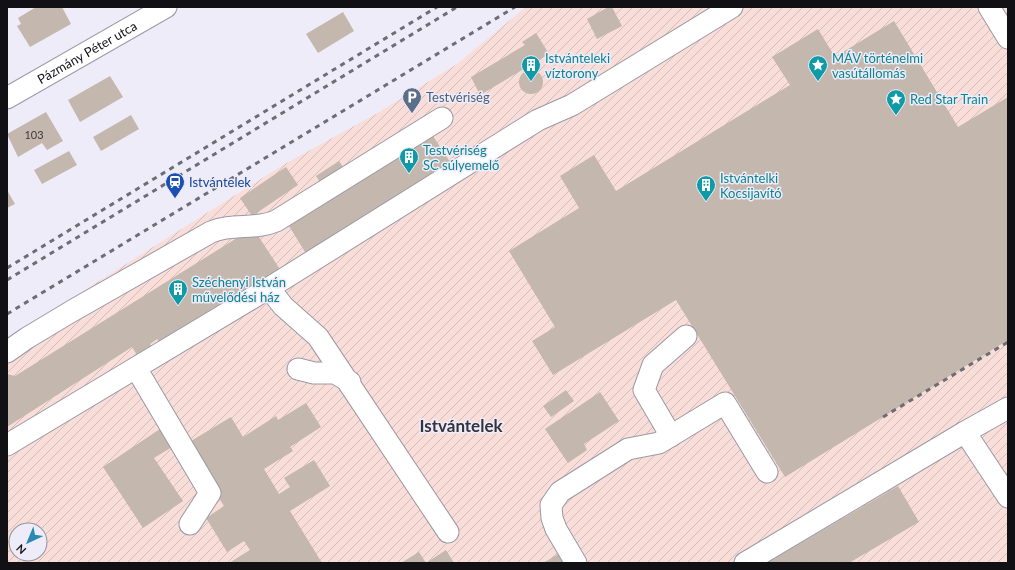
<svg xmlns="http://www.w3.org/2000/svg" width="1015" height="570" font-family="Lato,sans-serif">
	<defs>
		<pattern id="industrial-furrows" width="10" height="10" patternUnits="userSpaceOnUse"><rect width="10" height="10" fill="#f8ddd9"/><path d="M-1 1l2-2M0 10L10 0M9 11l2-2" fill="none" stroke="#d4bdb9"/></pattern>
	</defs>
	<rect width="100%" height="100%" fill="#eeecf9"/>
	<path fill="url(#industrial-furrows)" fill-rule="evenodd" d="M526 7H1008V563H7V339L283 165 376 114 457 64ZM16 530H40V554H16Z"/>
	<path fill="#c3b7ae" d="M36 7H62L71 24 30 47 17 26 21 24 18 18Z
		M608 7H612L622 26 597 39 587 19Z
		M343 12 354 31 318 53 306 34Z
		M894 21 958 127 1008 97V340L785 477 676 300 553 375 532 341 555 327 509 251 579 208 560 176 594 155 616 191 790 85 772 57 818 29 835 57Z
		M536 33 549 54 480 95 471 77 525 45 522 42Z
		M519 82a12 12 0 1 1 24 0a12 12 0 1 1-24 0Z
		M110 76 123 97 80 122 68 100Z
		M46 112 63 141 47 150 42 143 18 157 7 134Z
		M131 115 139 129 101 151 93 137Z
		M433 136 454 168 310 260 289 226Z
		M69 151 77 165 42 184 34 170Z
		M339 161 347 173 324 188 316 176Z
		M286 167 298 185 252 216 240 198Z
		M7 190 15 204 7 208Z
		M253 228 283 274 162 346 157 339 150 344 155 351 140 360 132 347 7 427V374L15 376Z
		M566 390 574 401 551 417 543 406Z
		M600 392 619 421 584 444 587 450 568 463 545 429Z
		M306 403 321 427 290 447 293 451 264 469 279 494 290 487 284 478 314 460 330 486 290 511 322 563H229L250 550 244 541 227 552 206 518 224 506 186 444 231 417 243 437 276 416 278 420Z
		M160 429 172 447 154 458 183 501 143 528 103 467Z
		M898 486 919 522 849 563H767Z
		M446 550 454 563H401L419 552 426 563Z
		M560 553 566 563H543Z"/>
	<g fill="none" stroke-linecap="round" stroke-linejoin="round">
		<g stroke="#9b99a5" stroke-width="23">
			<g id="minor">
				<path d="M989 7 1008 38"/>
				<path id="s1" d="M7 98 166 7"/>
				<path d="M269 288 283 306 318 337 448 532"/>
				<path d="M7 352 27 338 72 311 211 232C232 223 255 230 276 221L442 118"/>
				<path d="M136 368 210 493 190 524"/>
				<path d="M298 369 314 373H335L350 382"/>
				<path d="M965 432 1008 408"/>
				<path d="M671 436 644 390 653 365 686 336"/>
				<path d="M7 445 269 288 538 120 572 105 732 7"/>
				<path d="M576 563 556 529 552 518 551 505 560 492 628 449 659 443 725 403 767 472"/>
				<path d="M745 563 965 432 1008 497"/>
			</g>
		</g>
		<use href="#minor" stroke="#fff" stroke-width="21"/>
		<path stroke="#6e6d75" stroke-width="3" stroke-dasharray="5 5" stroke-linecap="butt" d="M7 268 437 7
			M7 280 457 7
			M7 314 515 7
			M883 417 1008 342"/>
	</g>
	<defs>
		<g id="building-pin" transform="scale(1)"><path d="M0 17L-7.5 6A9.5 9.5 0 1 1 7.5 6Z" fill="#0f9aa8" stroke="#eeecf9"/><path d="M-4-6H4V6H1V3H-1V6H-4ZM-2.5-4.3h1.7v1.8h-1.7ZM.8-4.3h1.7v1.8H.8ZM-2.5-1h1.7V.8h-1.7ZM.8-1h1.7V.8H.8Z" fill="#fff"/></g>
		<g id="sight-pin" transform="scale(1)"><path d="M0 17L-7.5 6A9.5 9.5 0 1 1 7.5 6Z" fill="#0f9aa8" stroke="#eeecf9"/><path d="M0-6L1.8-2.2L6-1.7L2.9 1.2L3.7 5.4L0 3.3L-3.7 5.4L-2.9 1.2L-6-1.7L-1.8-2.2Z" fill="#fff"/></g>
		<g id="parking-pin" transform="scale(1)"><path d="M0 17L-7.5 6A9.5 9.5 0 1 1 7.5 6Z" fill="#5c6f8a" stroke="#eeecf9"/><path d="M-3.5-5.5H1a3.5 3.5 0 0 1 0 7H-1V5.5H-3.5ZM-1-3.4V-.6H.8a1.4 1.4 0 0 0 0-2.8Z" fill="#fff"/></g>
		<g id="station-pin" transform="scale(1)"><path d="M0 17L-7.5 6A9.5 9.5 0 1 1 7.5 6Z" fill="#1a4fb4" stroke="#eeecf9"/><path d="M-3-6H3Q5-6 5-4V2Q5 4 3 4L4.5 6H3L1.5 4h-3L-3 6H-4.5L-3 4Q-5 4-5 2V-4Q-5-6-3-6ZM-3.5-4v3h7v-3ZM-3.5 1v1.5H-2V1ZM2 1v1.5H3.5V1Z" fill="#fff"/></g>
	</defs>
	<g fill-rule="evenodd">
		<use href="#building-pin" x="531" y="65"/>
		<use href="#sight-pin" x="818" y="65"/>
		<use href="#parking-pin" x="412" y="97"/>
		<use href="#sight-pin" x="896" y="99"/>
		<use href="#building-pin" x="409" y="157"/>
		<use href="#station-pin" x="175" y="182"/>
		<use href="#building-pin" x="706" y="185"/>
		<use href="#building-pin" x="178" y="289"/>
	</g>
	<g text-anchor="middle" stroke-width="3" stroke-linejoin="round" paint-order="stroke">
		<g font-size="11" fill="#3e3a3b">
			<text x="34" y="139">103</text>
		</g>
		<g font-size="13" fill="#111015" stroke="#eeecf9">
			<text dy="5" stroke="none"><textPath href="#s1" startOffset="92">Pázmány Péter utca</textPath></text>
		</g>
		<g font-size="13" fill="#0d838f" stroke="#eeecf9" text-anchor="start">
			<text x="545" y="63">Istvánteleki<tspan x="545" dy="15">víztorony</tspan></text>
			<text x="832" y="63">MÁV történelmi<tspan x="832" dy="15">vasútállomás</tspan></text>
			<text x="910" y="104">Red Star Train</text>
			<text x="423" y="155">Testvériség<tspan x="423" dy="15">SC súlyemelő</tspan></text>
			<text x="720" y="183">Istvántelki<tspan x="720" dy="15">Kocsijavító</tspan></text>
			<text x="192" y="287">Széchenyi István<tspan x="192" dy="15">művelődési ház</tspan></text>
		</g>
		<g font-size="13" fill="#4e5e75" stroke="#eeecf9" text-anchor="start">
			<text x="426" y="102">Testvériség</text>
		</g>
		<g font-size="13" fill="#164399" stroke="#eeecf9" text-anchor="start">
			<text x="189" y="187">Istvántelek</text>
		</g>
		<g font-size="17" font-weight="bold" fill="#34323d" stroke="#eeecf9">
			<text x="461" y="432">Istvántelek</text>
		</g>
	</g>
	<rect width="1015" height="570" fill="none" stroke="#111015" stroke-width="16"/>
	<g transform="translate(28 542) rotate(224)"><circle r="19" fill="#eeecf9" stroke="#96949e"/>
	<path d="M0-3L7 15L0 10L-7 15Z" fill="#2b87b4"/>
	<text y="-6" font-size="11" font-weight="bold" text-anchor="middle" fill="#111015">N</text>
	</g>
</svg>
